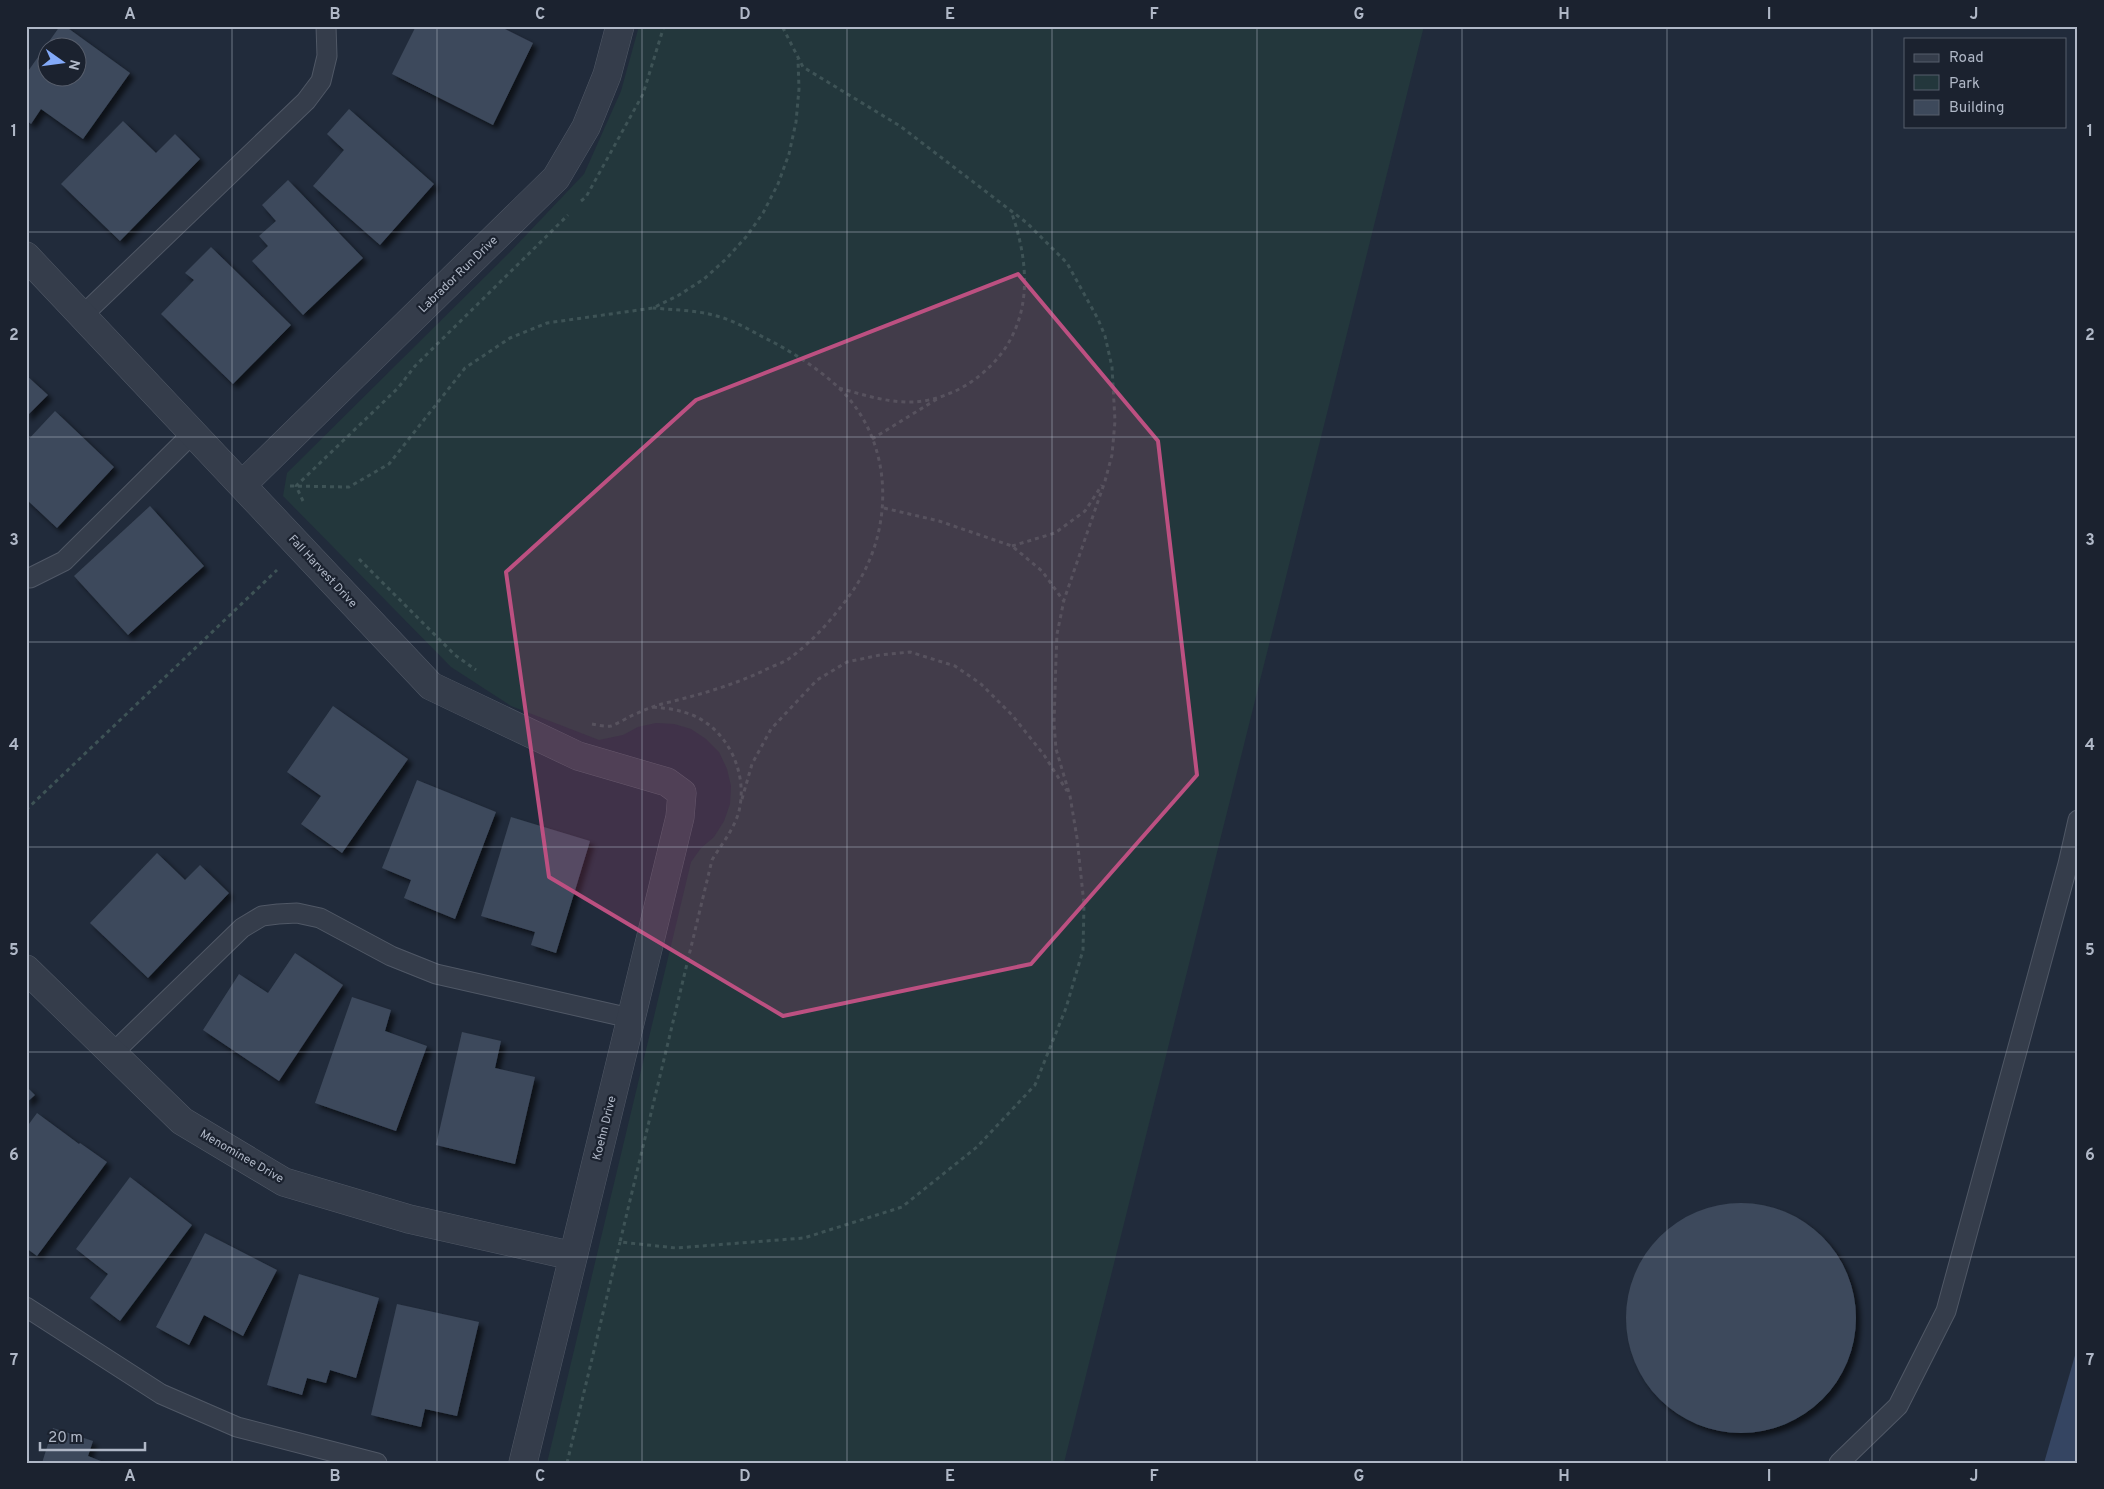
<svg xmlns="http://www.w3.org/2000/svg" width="2104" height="1489" font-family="Overpass,sans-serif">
	<defs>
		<filter id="shadow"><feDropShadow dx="4.5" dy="4.5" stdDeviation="2.5" flood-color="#0009"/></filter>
	</defs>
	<rect width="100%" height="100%" fill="#212b3b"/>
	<path fill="#23373c" d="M639 26H1424L1064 1463H547L691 862 701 848 714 837 724 821 730 804 731 786 727 769 719 752 706 739 691 729 674 724 656 723 638 727 623 735 599 740 511 706 451 667 283 496 287 473 510 252 584 174 621 91Z"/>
	<path fill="#354562" d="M2078 1345V1463H2044Z"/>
	<path fill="#3d495b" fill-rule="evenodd" filter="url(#shadow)" d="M60 26H65L130 73 83 139 41 109 31 124 26 120V74ZM48 48H78V78H48Z
		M416 26H499L533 43 493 125 392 74Z
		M349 109 434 184 380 245 313 186 344 150 327 134Z
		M123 121 156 153 175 134 200 159 120 241 61 184Z
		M288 180 363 258 303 315 252 261 268 246 259 236 276 221 262 205Z
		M211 247 291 325 233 384 161 314 194 280 185 273Z
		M26 375 48 395 26 417Z
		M55 411 114 467 57 528 26 499V442Z
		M150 506 204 566 128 635 74 576Z
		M333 706 408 759 342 853 301 824 321 796 287 772Z
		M417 780 496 812 455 919 404 898 411 880 382 868Z
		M511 817 590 841 556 953 531 945 535 932 481 916Z
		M157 853 185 880 200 865 229 893 148 978 90 923Z
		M295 953 343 985 279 1081 203 1030 239 974 268 993Z
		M352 997 391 1010 385 1031 427 1046 396 1131 315 1103Z
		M462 1032 501 1041 495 1068 535 1077 515 1164 436 1145Z
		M26 1086 35 1095 26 1103Z
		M37 1113 79 1144 80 1143 107 1162 37 1256 26 1248V1128Z
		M130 1177 192 1225 120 1321 90 1298 108 1274 76 1249Z
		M1626 1318a115 115 0 1 1 230 0a115 115 0 1 1-230 0Z
		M205 1233 277 1270 243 1336 204 1315 189 1345 156 1327Z
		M299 1274 379 1298 356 1378 330 1370 326 1383 307 1378 302 1395 267 1385Z
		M397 1304 479 1322 457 1416 425 1409 421 1427 371 1415Z
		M53 1428 93 1441 88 1456 106 1463H42Z"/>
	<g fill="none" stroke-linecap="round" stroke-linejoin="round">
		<g stroke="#505866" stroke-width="21">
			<path id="service" d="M82 316 306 101 321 81 327 56 326 26
				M26 578H30L64 561 193 433
				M114 1052 242 928 262 916 278 914 297 913 320 918 391 956 436 974 630 1018
				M26 1307 161 1394 237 1427 377 1463
				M1839 1463 1898 1406 1946 1311 2068 864 2078 820"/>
		</g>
		<g stroke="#505866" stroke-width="29">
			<path id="minor" d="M26 256 431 686 578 756 667 782 682 793 680 817 523 1463
				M242 485 556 178 586 127 607 75 620 26
				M26 969 182 1121 284 1182 409 1219 573 1256"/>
		</g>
		<path stroke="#3e5356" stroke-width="3" stroke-dasharray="4 4" stroke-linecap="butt" d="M581 201 586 197 643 94 664 26
			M839 388C864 395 888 403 914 402 933 401 955 393 971 382 1032 340 1034 275 1011 211
			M872 439 937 399
			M290 486 349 487 389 464 465 368 510 338 547 323 653 308 679 295 704 279 726 259 746 237 763 213 778 184 789 154 796 122 799 89 798 59
			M303 501 296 486 398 388 415 366 568 215
			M884 508 939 521 1012 546 1042 571 1063 600
			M1012 546 1055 533 1085 511 1102 485
			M359 559 455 655 476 670
			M653 707C663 708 674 709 683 712 723 722 747 767 740 806 737 826 722 843 712 860L620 1242 676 1248 804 1238 902 1207 977 1147 1035 1085 1066 1008 1083 950 1084 904 1077 838 1070 796 1056 749 1054 724 1056 659 1057 634 1064 600 1105 481 1112 455 1115 421 1112 367 1105 336 1098 319 1067 263 1027 223 900 126 803 67 782 26
			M592 724C597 725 605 727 611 726 617 724 625 719 631 716 644 710 656 705 670 702 702 694 733 685 763 671 770 667 780 664 787 660 813 642 836 615 854 589 895 528 894 441 839 388 819 369 795 354 771 341 754 333 738 322 720 317 698 310 675 310 653 308
			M742 799 752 764 771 729 817 680 847 662 880 655 910 652 955 666 981 684 1012 715 1044 755 1067 791
			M26 810 277 570
			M567 1463 620 1242"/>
		<use href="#service" stroke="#353d4b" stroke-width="19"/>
		<use href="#minor" stroke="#353d4b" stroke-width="28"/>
	</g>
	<path fill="#bc5081" fill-opacity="0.2" stroke="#bc5081" stroke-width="4" stroke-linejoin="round" d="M1018 274 1158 441 1197 775 1031 964 783 1016 549 877 506 572 696 400Z"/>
	<path fill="none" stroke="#b0b8c7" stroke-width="1" stroke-opacity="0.55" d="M232 26V1463M437 26V1463M642 26V1463M847 26V1463M1052 26V1463M1257 26V1463M1462 26V1463M1667 26V1463M1872 26V1463M26 232H2078M26 437H2078M26 642H2078M26 847H2078M26 1052H2078M26 1257H2078"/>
	<g text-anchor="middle" stroke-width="4.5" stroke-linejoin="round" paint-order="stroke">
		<g font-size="12" fill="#b0b8c7" stroke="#1b222f">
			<text transform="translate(458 274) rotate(-44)" y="4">Labrador Run Drive</text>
			<text transform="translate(323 571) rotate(47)" y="4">Fall Harvest Drive</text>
			<text transform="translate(604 1128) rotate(-76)" y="4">Koehn Drive</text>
			<text transform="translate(242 1156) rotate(30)" y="4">Menominee Drive</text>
		</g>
	</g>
	<rect width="2104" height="1489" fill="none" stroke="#1b222f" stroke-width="55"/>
	<rect x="1904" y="38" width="162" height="90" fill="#1b222f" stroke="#575e6c"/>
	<rect x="1914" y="54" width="25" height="8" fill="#353d4b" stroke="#575e6c"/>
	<text x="1949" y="62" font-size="15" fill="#b0b8c7">Road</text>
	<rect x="1914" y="75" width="25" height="15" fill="#23373c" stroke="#575e6c"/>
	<text x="1949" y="88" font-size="15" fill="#b0b8c7">Park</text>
	<rect x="1914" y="100" width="25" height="15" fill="#3d495b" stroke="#575e6c"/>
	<text x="1949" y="112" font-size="15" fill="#b0b8c7">Building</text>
	<g transform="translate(62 62) rotate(104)"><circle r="24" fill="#1b222f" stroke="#575e6c"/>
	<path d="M0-4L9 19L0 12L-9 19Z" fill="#83aaf9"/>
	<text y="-8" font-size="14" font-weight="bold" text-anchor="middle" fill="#b0b8c7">N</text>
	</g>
	<path d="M40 1442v8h105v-8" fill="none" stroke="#b0b8c7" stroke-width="2.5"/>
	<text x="48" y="1442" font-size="15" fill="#b0b8c7" stroke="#1b222f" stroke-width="4" paint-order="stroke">20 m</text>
	<rect x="28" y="28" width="2048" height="1434" fill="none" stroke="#b0b8c7" stroke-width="2"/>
	<g font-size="16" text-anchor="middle" font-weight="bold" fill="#b0b8c7">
		<text x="130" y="19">A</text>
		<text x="335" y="19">B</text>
		<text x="540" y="19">C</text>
		<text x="745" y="19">D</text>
		<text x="950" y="19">E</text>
		<text x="1154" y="19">F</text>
		<text x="1359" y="19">G</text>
		<text x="1564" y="19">H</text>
		<text x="1769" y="19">I</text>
		<text x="1974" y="19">J</text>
		<text x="14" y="136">1</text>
		<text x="2090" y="136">1</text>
		<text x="14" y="340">2</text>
		<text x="2090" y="340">2</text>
		<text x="14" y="545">3</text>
		<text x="2090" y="545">3</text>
		<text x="14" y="750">4</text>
		<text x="2090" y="750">4</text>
		<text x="14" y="955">5</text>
		<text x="2090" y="955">5</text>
		<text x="14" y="1160">6</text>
		<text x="2090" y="1160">6</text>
		<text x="14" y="1365">7</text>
		<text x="2090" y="1365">7</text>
		<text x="130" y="1481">A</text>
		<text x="335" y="1481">B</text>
		<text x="540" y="1481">C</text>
		<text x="745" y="1481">D</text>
		<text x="950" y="1481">E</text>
		<text x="1154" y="1481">F</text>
		<text x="1359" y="1481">G</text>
		<text x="1564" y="1481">H</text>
		<text x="1769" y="1481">I</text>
		<text x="1974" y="1481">J</text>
	</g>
</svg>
